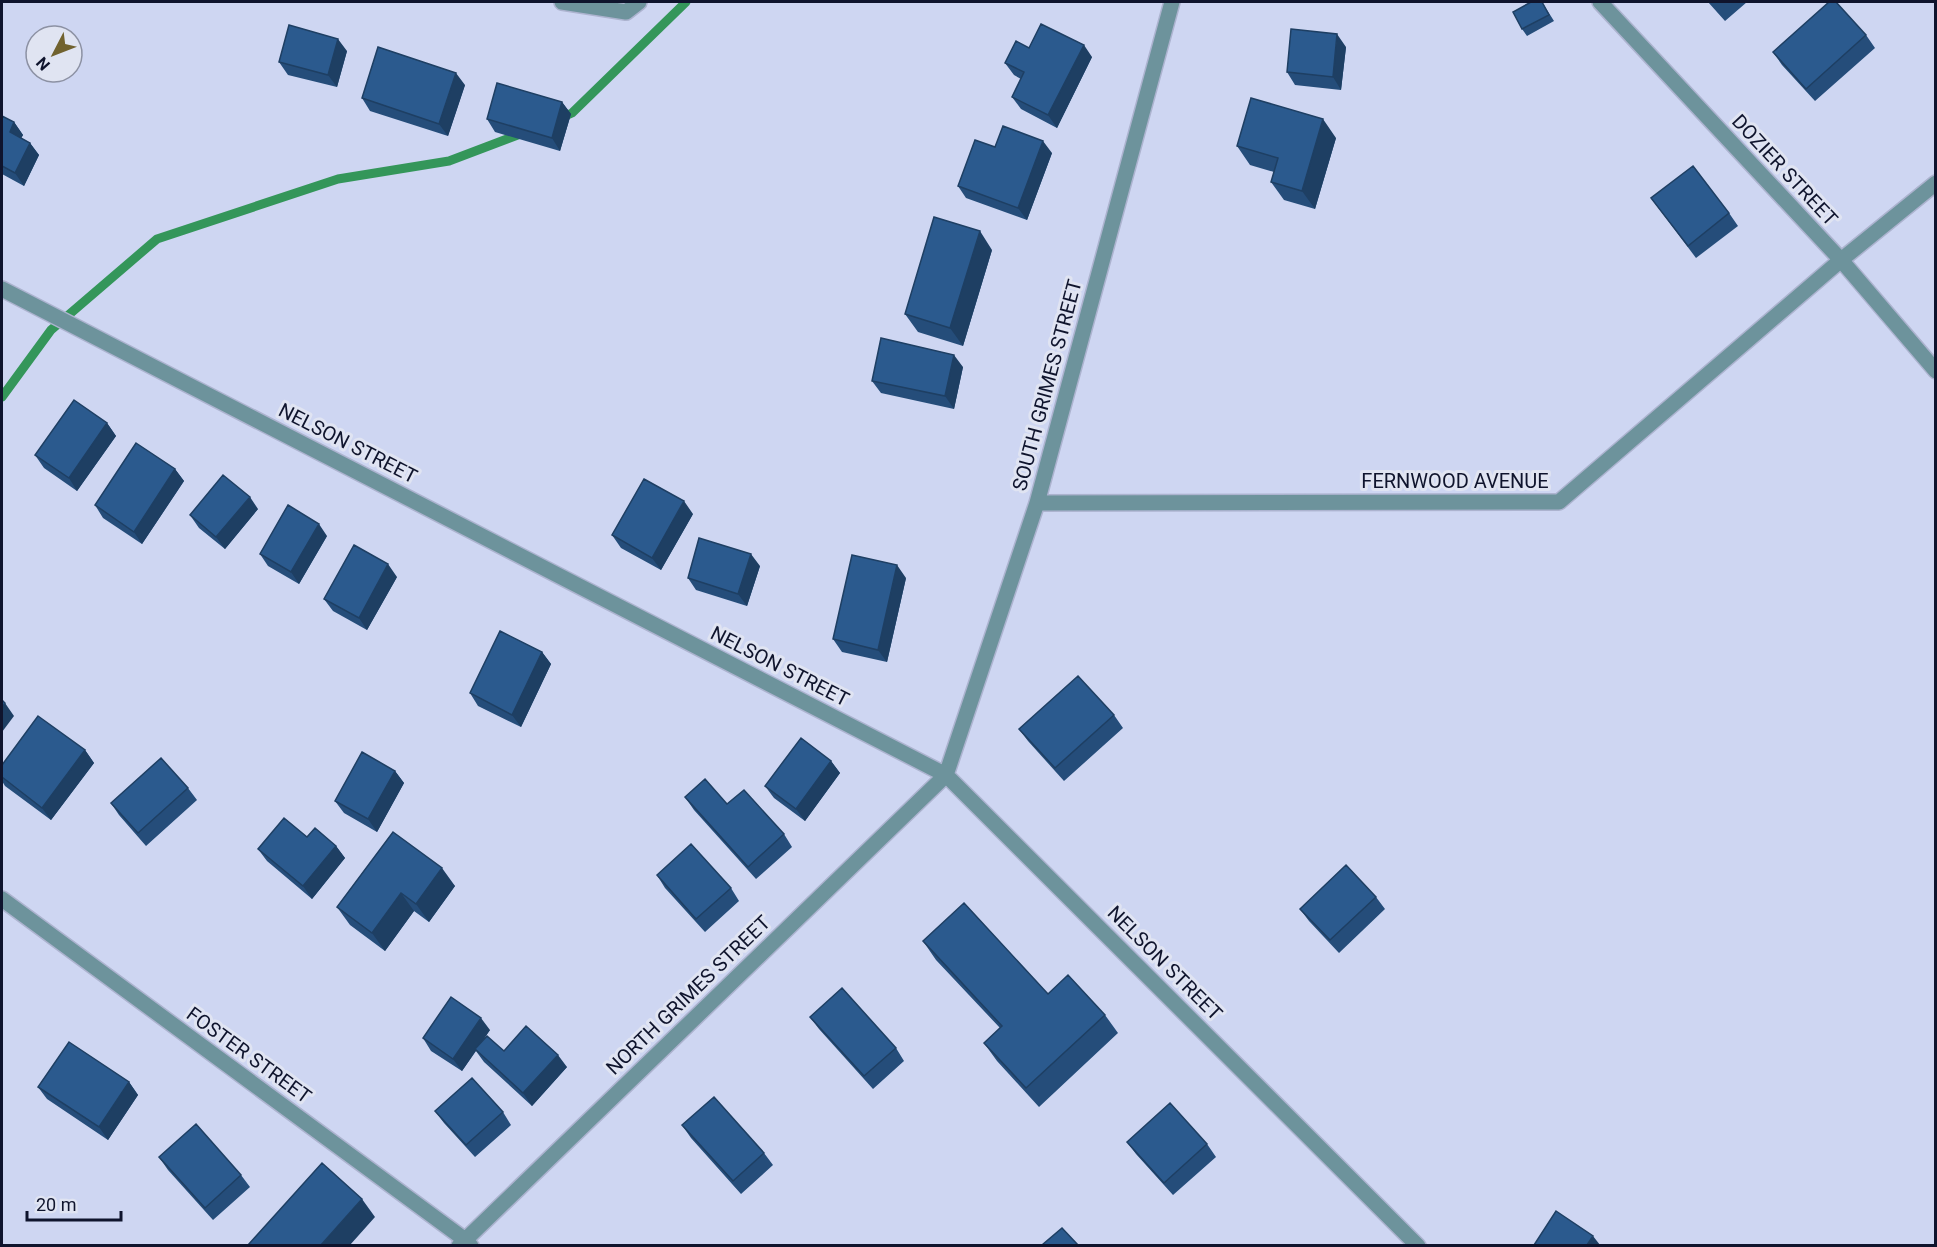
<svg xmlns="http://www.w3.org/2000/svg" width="1937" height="1247" font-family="Roboto,sans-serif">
	<rect width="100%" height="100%" fill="#ced6f2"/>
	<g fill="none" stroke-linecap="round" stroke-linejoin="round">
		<path stroke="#34965a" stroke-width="9" d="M561 118 572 113 686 2
			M2 397 51 330 157 239 338 179 449 161 523 133"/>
		<g stroke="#acb3cf" stroke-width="18">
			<path id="minor" d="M562 2 626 12 639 2
				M1600 2 1841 260 1936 371
				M2 289 946 775 1418 1246
				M1037 503 1559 502 1841 260 1936 183
				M2 899 464 1239 471 1246
				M459 1246 946 775 1037 503 1172 2"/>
		</g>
		<use href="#minor" stroke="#6d939c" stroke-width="15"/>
	</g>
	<path fill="#254d7a" d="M1531 2H1542L1554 21 1527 36 1522 29Z
		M1708 2H1747L1725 21Z
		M1866 35 1875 48 1815 101 1782 65 1773 52Z
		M1346 47 1341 90 1295 85 1287 72Z
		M1029 48 1092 57 1057 128 1021 109 1012 97 1021 79 1014 75 1005 63Z
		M347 51 337 87 288 75 279 62Z
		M465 85 448 136 370 111 362 98Z
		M562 102 571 114 560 151 495 132 487 119Z
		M2 116 14 122 23 135 21 138 30 143 39 155 24 186 2 174Z
		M1336 138 1315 209 1284 200 1271 182 1274 172 1250 165 1237 146Z
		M995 147 1052 153 1027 220 966 198 958 186Z
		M1651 198 1729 213 1738 226 1696 258Z
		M992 250 963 346 918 332 905 314Z
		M963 367 954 409 881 393 872 381Z
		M107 423 116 436 77 491 44 468 35 455Z
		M175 469 184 481 142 544 103 518 95 505Z
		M258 509 225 549 199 528 190 515Z
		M693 514 661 570 621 548 612 535Z
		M327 536 299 584 268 566 260 554Z
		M760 566 747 606 696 590 688 578Z
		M397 577 367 630 333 611 324 599Z
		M906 578 887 662 842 652 833 639Z
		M542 652 551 664 521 727 478 706 470 693Z
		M1114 715 1123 728 1064 781 1028 741 1019 729Z
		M85 750 94 763 51 820 5 786 2 781V765Z
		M831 761 840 773 805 821 774 798 765 786Z
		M395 771 404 783 377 832 344 813 335 801Z
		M188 788 197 800 146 846 119 815 111 803Z
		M685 797 727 804 784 834 792 847 756 879 694 810Z
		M393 832 455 886 429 922 414 911 385 951 350 925 337 907Z
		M307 837 336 846 345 858 312 899 267 861 258 849Z
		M657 875 731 888 739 901 705 932 665 888Z
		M1376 897 1385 909 1339 953 1309 921 1300 909Z
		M923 941 1048 994 1105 1015 1118 1033 1039 1107 997 1061 984 1043 1000 1028 936 960Z
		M810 1017 896 1048 904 1061 873 1089 819 1029Z
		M490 1030 482 1041 504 1051 567 1067 532 1106 484 1062 476 1051 462 1071 431 1051 423 1038Z
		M129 1082 138 1095 108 1140 47 1099 38 1087Z
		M435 1111 503 1112 511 1125 475 1157 444 1123Z
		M682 1125 764 1153 773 1165 741 1194 691 1138Z
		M1127 1142 1207 1144 1216 1157 1173 1195 1136 1154Z
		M159 1157 241 1175 250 1187 213 1220 168 1170Z"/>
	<path fill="#1e3f63" d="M1337 34 1346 47 1341 90 1333 77Z
		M338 39 347 51 337 87 328 75Z
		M1084 45 1092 57 1057 128 1048 115Z
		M456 73 465 85 448 136 439 124Z
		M562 102 571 114 560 151 552 138Z
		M1323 119 1336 138 1315 209 1302 191Z
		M14 122 23 135 18 144 10 132Z
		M1043 141 1052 153 1027 220 1018 208Z
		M30 143 39 155 24 186 15 173Z
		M980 231 992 250 963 346 950 328Z
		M954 355 963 367 954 409 945 396Z
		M107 423 116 436 77 491 69 478Z
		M175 469 184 481 142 544 134 532Z
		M250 497 258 509 225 549 216 537Z
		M684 501 693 514 661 570 652 558Z
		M319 524 327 536 299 584 291 572Z
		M751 554 760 566 747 606 738 594Z
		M388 564 397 577 367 630 359 618Z
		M897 565 906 578 887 662 878 650Z
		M542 652 551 664 521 727 512 715Z
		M5 703 14 716 2 732V708Z
		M85 750 94 763 51 820 42 808Z
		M831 761 840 773 805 821 796 809Z
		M395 771 404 783 377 832 368 819Z
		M336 846 345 858 312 899 303 886Z
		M442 868 455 886 429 922 416 904Z
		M401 893 414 911 385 951 372 933Z
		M481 1018 490 1030 462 1071 453 1059Z
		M558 1055 567 1067 532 1106 523 1093Z
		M129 1082 138 1095 108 1140 99 1127Z
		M362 1199 375 1217 350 1245H321Z
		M1593 1236 1600 1245H1587Z"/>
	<path fill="#2b5a8e" stroke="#1e3f63" stroke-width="1.5" d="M1531 2H1542L1549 15 1522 29 1513 12Z
		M1829 2H1836L1866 35 1806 89 1773 52Z
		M1041 24 1084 45 1048 115 1012 97 1024 72 1005 63 1016 41 1029 48Z
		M289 25 338 39 328 75 279 62Z
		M1291 29 1337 34 1333 77 1287 72Z
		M378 47 456 73 439 124 362 98Z
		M497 83 562 102 552 138 487 119Z
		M1251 98 1323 119 1302 191 1271 182 1278 158 1237 146Z
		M2 116 14 122 10 132 30 143 15 173 2 166Z
		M1003 126 1043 141 1018 208 958 186 975 140 995 147Z
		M1693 166 1729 213 1688 246 1651 198Z
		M934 217 980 231 950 328 905 314Z
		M881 338 954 355 945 396 872 381Z
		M74 400 107 423 69 478 35 455Z
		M136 443 175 469 134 532 95 505Z
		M223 475 250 497 216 537 190 515Z
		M644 479 684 501 652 558 612 535Z
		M288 505 319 524 291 572 260 554Z
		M699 538 751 554 738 594 688 578Z
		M354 545 388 564 359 618 324 599Z
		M852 555 897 565 878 650 833 639Z
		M500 631 542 652 512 715 470 693Z
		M1078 676 1114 715 1055 768 1019 729Z
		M2 700 5 703 2 708Z
		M38 716 85 750 42 808 2 777V765Z
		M801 738 831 761 796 809 765 786Z
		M362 752 395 771 368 819 335 801Z
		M161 758 188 788 138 833 111 803Z
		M705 779 727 804 744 790 784 834 748 867 685 797Z
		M284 818 307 837 315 828 336 846 303 886 258 849Z
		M393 832 442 868 416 904 401 893 372 933 337 907Z
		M691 844 731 888 696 919 657 875Z
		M1346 865 1376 897 1330 940 1300 909Z
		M964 903 1048 994 1068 975 1105 1015 1026 1088 984 1043 1002 1026 923 941Z
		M842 988 896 1048 864 1076 810 1017Z
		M451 997 481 1018 453 1059 423 1038Z
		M526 1026 558 1055 523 1093 475 1049 487 1036 504 1051Z
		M69 1042 129 1082 99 1127 38 1087Z
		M472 1078 503 1112 466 1145 435 1111Z
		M714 1097 764 1153 733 1181 682 1125Z
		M1170 1103 1207 1144 1164 1183 1127 1142Z
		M196 1124 241 1175 205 1208 159 1157Z
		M322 1163 362 1199 321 1245H248Z
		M1556 1211 1593 1236 1587 1245H1534Z
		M1062 1228 1078 1245H1042Z"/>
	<g text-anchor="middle" stroke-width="6" stroke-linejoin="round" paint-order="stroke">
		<g font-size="20" fill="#0f142d" stroke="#e0e4f2">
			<text transform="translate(1785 170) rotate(47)" y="7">DOZIER STREET</text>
			<text transform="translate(1047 385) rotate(-75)" y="7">SOUTH GRIMES STREET</text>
			<text transform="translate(348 443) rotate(27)" y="7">NELSON STREET</text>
			<text x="1455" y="488">FERNWOOD AVENUE</text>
			<text transform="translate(780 666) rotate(27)" y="7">NELSON STREET</text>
			<text transform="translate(1165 963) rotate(45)" y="7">NELSON STREET</text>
			<text transform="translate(688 995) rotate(-44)" y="7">NORTH GRIMES STREET</text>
			<text transform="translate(249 1055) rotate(36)" y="7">FOSTER STREET</text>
		</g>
	</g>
	<rect width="1937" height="1247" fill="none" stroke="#0f142d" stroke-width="6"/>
	<g transform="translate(54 54) rotate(228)"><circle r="28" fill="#e0e4f2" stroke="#8c91a3" stroke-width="1.5"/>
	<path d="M0-4.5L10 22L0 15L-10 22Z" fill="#71622f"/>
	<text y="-9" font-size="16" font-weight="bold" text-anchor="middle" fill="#0f142d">N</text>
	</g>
	<path d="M27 1211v9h94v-9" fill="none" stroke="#0f142d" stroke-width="3"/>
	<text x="36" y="1211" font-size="18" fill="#0f142d" stroke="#e0e4f2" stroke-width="4.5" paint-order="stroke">20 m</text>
</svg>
